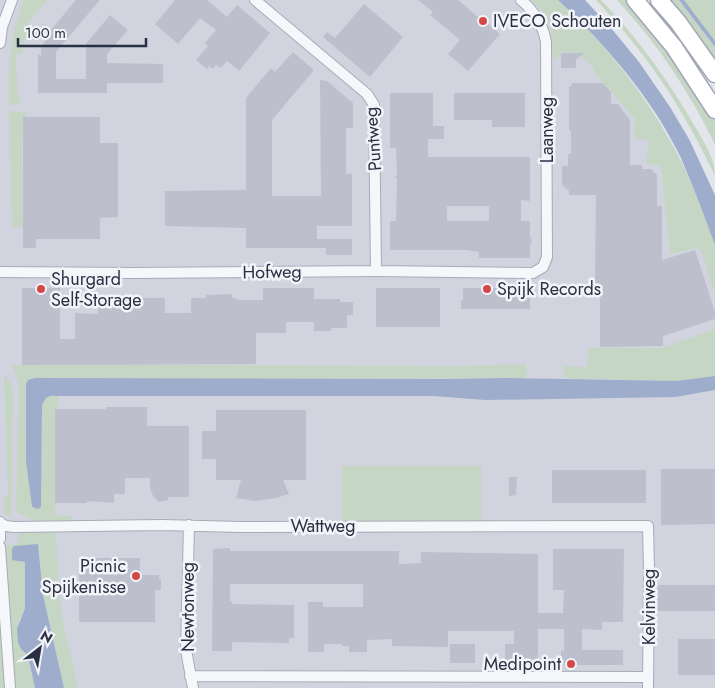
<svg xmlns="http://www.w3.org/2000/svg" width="715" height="688" font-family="Jost,sans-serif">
	<rect width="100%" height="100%" fill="#e3e5ec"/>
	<path fill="#d1d4de" d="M0 0H570L715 225V688H54L29 551H0Z"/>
	<path fill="#c6d6c4" d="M24 0H47L27 24 31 29 24 38 23 54H16L17 89 21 103 9 105C9 65 9 38 24 0Z
		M531 0H558C621 59 670 126 701 206 705 218 713 232 715 246 715 261 715 279 715 295L700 248 670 254 661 165 646 164 649 140 634 139 635 119 594 72V68L578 53 561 52V56L553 60C552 33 552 19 531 0Z
		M596 0H601C639 39 670 83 697 130 705 144 715 159 715 176 683 108 647 54 596 0Z
		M617 0H631L634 4 709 110 715 121V145C690 92 657 43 617 0Z
		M666 0H679L715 47V65Z
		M684 0H715V41L685 2Z
		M9 111 25 112 29 119 28 139 23 140 22 145 23 227 12 228Z
		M715 329V376L677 381 564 378V366L587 367 588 348H663Z
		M73 364 451 366 526 364V378L32 379 28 380 26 384V462L41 506 42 405C45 396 49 396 58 396L55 515 73 516 70 521 38 522 16 512 19 382 12 365Z
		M4 374 11 384 13 391 11 520 4 512 3 499 8 495Z
		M342 466H481V520L479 521H344L342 517Z
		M56 532 58 584 63 622 78 688H64L43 595 39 546 12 559 25 562V608L19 622 21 649 28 656 35 688H14L4 550 7 546 16 544 19 540V533Z
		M0 589 7 688H0Z"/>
	<path fill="#9eadcc" d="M558 0H585L611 28 639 62 670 107 689 139 715 195V245C704 215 693 185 680 156 652 98 605 44 558 0Z
		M679 0H684L715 41V47Z
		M715 376V390L675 397 486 400 433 396H50L46 398 42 405 41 507 38 509 34 508 32 506 26 462V384L28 380 35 378 443 379 508 378 677 381Z
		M38 544 43 595 64 688H35L28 656 21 649 18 642 17 629 25 608V562L12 560V549L14 546Z"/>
	<path fill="#bdc0cc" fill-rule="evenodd" d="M76 0H100L56 52V79H86V44L110 15 128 30 107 54V63L163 64V83H107V93H38V55H41V47L46 40 44 38Z
		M175 0H207L227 17 237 5 270 33 239 71 227 61 221 68 216 65 213 69 209 66 207 69 196 60 208 46 205 43 216 30 200 18 178 44 155 24Z
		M418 0H458L479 18H484L486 22 500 34 468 71 448 54 460 40 430 15 433 12Z
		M364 4 403 37 370 77 323 37 327 32 335 38Z
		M293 52 314 70 272 120V196H321L320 80 327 81 353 103V128H346V174H352V226H317V239H352V255H326V248H246V228L165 226V191L246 190V98L271 68 275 72Z
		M561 53H584L576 60V68H561Z
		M573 83H603L611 92V104H618L630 120V165H642V169H651L657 175V206H662V260L695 250 715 312V319L663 336V346L600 347V284L596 283 595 281 596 195H569V191L562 185V166H568V154H571V132L569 129V87Z
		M390 93H433V126H444V139H428V157H530V201L521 200V221H530V236L532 241 530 244V258H479V252L466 250H390V221H396L397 179 395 177 397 175 396 148H390ZM447 206H489V221H447Z
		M454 93H525V127H492V120H454Z
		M23 117H100V143H118V217L100 218V239H36V248H23Z
		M22 288H60V339H75V313L98 314V298H165V313H191V298H206V295L232 294V297L238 300H263V288H314V299H340V302H353V315H347V328H331V331H314V322H286V333H256V364L22 365Z
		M376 288H440V327H376Z
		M463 288H530V309H461V300H463Z
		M106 407H147V426H189V497H168V500L159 502 153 496 150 488V478H125V494H114V503L87 501V503H55V409H106Z
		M216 410H306V480H283L289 494 276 498 255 501 236 498 241 480H216V459H202V431H216Z
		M661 469H715V524L661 525Z
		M552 470H646V503H552Z
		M509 477H517L516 495 509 496Z
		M230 548V551H399V564L421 563V552L538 554V613H563L564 590H553V549H624L623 622H602V630L582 629V650H623V665H561V651H564V629H538V663H505V644H514V631H448V647L392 646V639L367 640V652H349V646H342V644H324V652H308V602H323V607H363V584H230V601H232V604L294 605V638H289V643L232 642V651H212L213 549Z
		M79 558H140V575H159V579H161V590H155V622H79Z
		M658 585H715V611H657Z
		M678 639H715V675H678Z
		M450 644H475V663H450Z"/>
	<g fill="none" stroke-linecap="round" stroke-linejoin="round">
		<g stroke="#a8abb6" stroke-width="12">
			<path id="minor" d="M255 0 367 94 374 105 376 271
				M0 43 2 27 12 0
				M0 272 133 273 376 271 533 273 543 267 547 257 546 42C543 25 534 11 521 0
				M0 522V539
				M0 523 6 526 14 527 162 525 241 527 648 526 649 569 648 688
				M189 525 186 650 193 688
				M0 547 10 688
				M190 676 648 677"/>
		</g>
		<g stroke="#a2a7b8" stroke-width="19">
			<path id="primary" d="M635 0 674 47 715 110
				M659 0 678 22 715 74"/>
		</g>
		<use href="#minor" stroke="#f6f7fa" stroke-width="10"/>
		<use href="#primary" stroke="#fff" stroke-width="16"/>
	</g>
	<g fill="#d24847" stroke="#f3f4f9" stroke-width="2">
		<circle cx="483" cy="21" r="5"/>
		<circle cx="41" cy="289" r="5"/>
		<circle cx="487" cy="289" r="5"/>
		<circle cx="136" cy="576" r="5"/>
		<circle cx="571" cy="664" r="5"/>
	</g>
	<g text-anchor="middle" stroke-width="5" stroke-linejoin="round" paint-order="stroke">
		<g font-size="18" fill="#2a3044" stroke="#f3f4f9" text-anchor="start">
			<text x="493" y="27">IVECO Schouten</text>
			<text x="51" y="285">Shurgard<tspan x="51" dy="21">Self-Storage</tspan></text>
			<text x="497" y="295">Spijk Records</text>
			<text x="126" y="572" text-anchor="end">Picnic<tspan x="126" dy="21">Spijkenisse</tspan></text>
			<text x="561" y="670" text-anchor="end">Medipoint</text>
		</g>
		<g font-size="18" fill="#2a3044" stroke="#f3f4f9">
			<text transform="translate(547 130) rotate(-90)" y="6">Laanweg</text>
			<text transform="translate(373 139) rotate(-94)" y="6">Puntweg</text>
			<text transform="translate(272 272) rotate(-1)" y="6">Hofweg</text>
			<text x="323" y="532">Wattweg</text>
			<text transform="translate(188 607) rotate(-90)" y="6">Newtonweg</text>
			<text transform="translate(649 607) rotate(-90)" y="6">Kelvinweg</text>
		</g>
	</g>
	<g transform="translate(40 648) rotate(31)" stroke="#f3f4f9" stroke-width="4" paint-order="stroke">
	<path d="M0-4L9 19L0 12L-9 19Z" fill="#2a3044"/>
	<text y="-8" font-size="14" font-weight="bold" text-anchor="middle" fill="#2a3044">N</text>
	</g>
	<path d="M18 38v8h128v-8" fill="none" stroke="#2a3044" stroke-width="2.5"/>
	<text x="25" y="38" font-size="15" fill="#2a3044" stroke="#f3f4f9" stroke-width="4" paint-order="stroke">100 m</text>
</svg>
